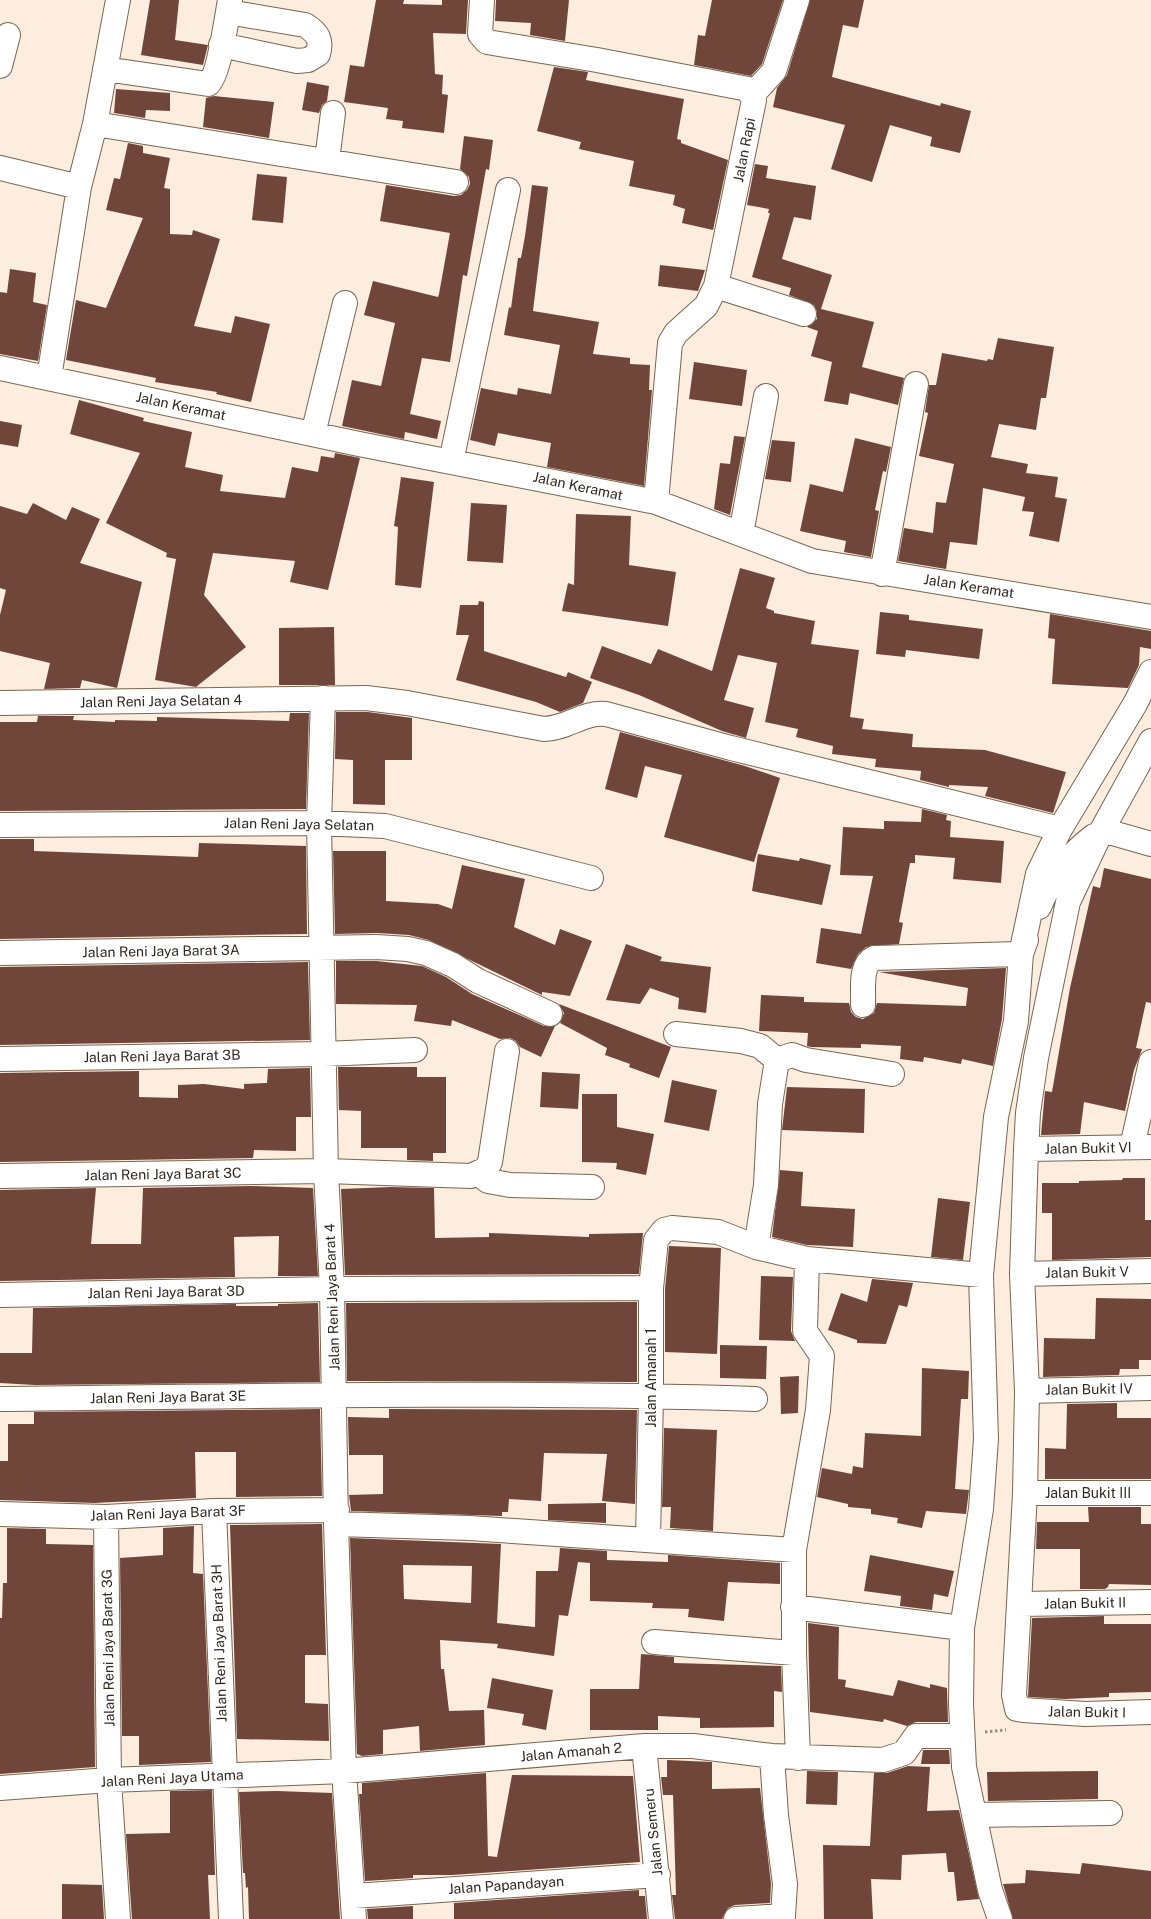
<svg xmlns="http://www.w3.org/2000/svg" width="1151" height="1919" font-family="'Public Sans',sans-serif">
	<rect width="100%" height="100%" fill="#fcedde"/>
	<path fill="#70463a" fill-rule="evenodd" d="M150 0H179L175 40 208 45 203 65 141 55Z
		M376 0H404L403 4 442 5V0H468L466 34 433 33 435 74 443 75 442 94 448 95 444 133 402 128 403 121 386 119 388 108 344 102 350 65 364 67Z
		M496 0H569L565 41 530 35 531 23 495 21Z
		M712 0H783L762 64 751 76 694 65 698 35 705 36Z
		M810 0H864L858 28 843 25 832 77 940 106 941 103 971 111 960 153 930 146 932 137 890 125 872 182 831 169 845 125 773 107 777 88 787 75Z
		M554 67 588 72 586 80 684 99 677 139 681 140V143L728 160 713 230 682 223 685 209 673 205 675 195 629 186 634 161 579 149 581 142 537 131Z
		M307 82 329 86 327 101 322 105 319 113 302 110Z
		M116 89 170 93V111L146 110 145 118 114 113Z
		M214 96 274 102 269 138 203 127 206 98Z
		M464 136 493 140 489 170 486 169 467 276 463 275 450 362 422 358 410 414 441 421 437 439 405 432 404 439 342 426 352 380 381 386 395 323 364 315 373 281 438 297 439 294 450 233 380 221 386 185 454 196 461 195 467 190 470 184 469 177 460 169Z
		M128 143 143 146V153L170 158 164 188 170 189V234L192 235 193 230 220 239 194 326 231 333 235 316 270 324 251 402 216 394 217 392 155 382 156 378 66 360 76 300 106 308 143 218 106 210 114 178 120 179Z
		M755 164 768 166 766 178 816 186 811 220 794 217 782 259 832 275 821 309 874 322 862 367 904 378 898 405 850 393 848 405 824 401 832 362 811 356 818 331 807 327 817 319V312L814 305 789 295 791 288 752 277 770 213H768L769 209 747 205Z
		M257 174 287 177 283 223 252 220Z
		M532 185 548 187 533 311 599 322 593 354 630 358V364L650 365 649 390H652L644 486 547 467 551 443 498 433 495 446 470 440 481 388 517 395 518 388 551 394 560 345 504 335 509 307 511 308 518 258H521L525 236Z
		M660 265 705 270 698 291 658 286Z
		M10 269 36 273 33 302 47 305 38 361 0 354V292L7 293Z
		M998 338 1054 347 1046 398H1041L1036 430 999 424 991 457 1028 464 1026 473 1058 477 1055 497 1067 499 1059 542 1029 536 1034 512 1022 511 1025 497 983 488 977 545 950 542 946 569 898 561 904 528 933 533 936 502 946 503 954 464 919 456 928 413 925 412 929 385H936L942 353 987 361 988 359 993 360Z
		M694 362 747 370 742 406 689 399Z
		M79 400 144 418 143 421 192 432 185 467 223 475 220 491 285 498 292 467 318 472 321 456 334 458 335 453 360 458 328 590 290 582 295 561 213 553 204 595 246 647 196 687 155 680 176 559 166 557 167 553 106 523 140 453 70 434Z
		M0 421 22 425 18 447 0 444Z
		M734 436 745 437 730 515 714 509 720 463 730 464Z
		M855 438 891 447 886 472 883 471 875 510 879 511 871 557 844 552 846 541 800 531 810 484 843 492Z
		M772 440 795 442 791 482 765 479Z
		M401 477 434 482 421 588 395 585 398 527 394 526Z
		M33 503 66 520 72 507 100 519 80 563 142 582 117 688 82 680 80 688 44 689 50 663 0 651V615L6 590 0 588V506L27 514Z
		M471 503 507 505 503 563 467 561Z
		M576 514 631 516 629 565 676 572 668 626 562 611 568 583 574 585Z
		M740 568 775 578 766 608 774 611V613L815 621 811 644 859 650 850 717 864 719 862 729 913 734 912 747 985 750 1066 772 1053 813 985 796 988 787 949 785V787L920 780 921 771 875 767 876 759 832 754 833 746 796 737 798 729 765 722 777 663 738 655 724 700 754 708 746 738 722 731 639 695 590 678 602 646 651 664 658 649 712 671Z
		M479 601 484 602V651L566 677 568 672 592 682 583 703 560 712 536 702 456 680 469 635H456L460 605H478Z
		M880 612 909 615V620L983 629 979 659 906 650 905 657 876 654Z
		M1050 614 1151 631V649L1140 647 1139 665 1128 688 1052 684 1055 639 1048 638Z
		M334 627 335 685H279V628Z
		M336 712H368L412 718V760H385V805L353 804V760L335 759Z
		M290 713H309L306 809 0 811V722H37L38 716H74L73 720 115 722V720L157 721V717L289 721Z
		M620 732 745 766 780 778 754 862 664 837 682 775 645 766 637 798 605 789Z
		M922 809 947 815 946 820 951 821 950 837 1004 841 1001 883 953 879 955 858 915 855V863H910L899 922 903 923 899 944 866 947 858 954 851 969 816 963 821 928 861 934 873 876 840 875 843 827 884 829V821L921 822Z
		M0 839H34V851L198 857 199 843 306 846 307 934 0 939Z
		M333 851H386V901L438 904 452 909 462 865 525 879 514 927 555 945 560 929 592 941 570 996 542 992V995L429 940 409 935 377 933 335 934Z
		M758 854 799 861 800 858 831 865 822 905 752 891Z
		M1104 868 1151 879V1003L1146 1002 1136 1048 1142 1049 1141 1052 1134 1070 1125 1111 1084 1102 1080 1134 1041 1135 1045 1091 1052 1092 1070 988 1093 886 1100 888Z
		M626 944 662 957 660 961 711 967 706 1013 678 1009 679 998 650 988 640 1004 606 1000Z
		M336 961H376L422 966 446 977 472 994 544 1026H555L541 1057 520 1047 516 1041 510 1038 500 1039 452 1020 451 1026 414 1021 417 1005 336 1004Z
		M308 962 310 1040 0 1045V967Z
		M1006 968 1002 1019 993 1066 962 1059 961 1064 924 1057 923 1062 900 1059 901 1046 861 1044V1048L811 1047 807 1046 808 1033 759 1031 761 995 804 997V1002L849 1003 851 1012 856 1017 863 1019 874 1013 877 1003 966 1006 968 988 879 972Z
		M559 1004 671 1047 659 1078 629 1067 630 1064 605 1055 607 1048 560 1023 564 1013Z
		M338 1067H417V1077H446V1153H433V1161L407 1160V1148H361V1111L339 1110Z
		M310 1068 311 1117H296V1151L254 1150 253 1158 0 1162V1073L139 1071V1097L178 1098V1085L204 1084 244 1089V1084L267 1083 268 1069Z
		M542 1072 580 1074 578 1109 540 1107Z
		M672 1080 717 1090 709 1131 664 1122Z
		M787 1087 865 1089 864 1133 782 1130Z
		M582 1094H617V1127L654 1134 646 1175 616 1169 617 1163 582 1162Z
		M780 1170 803 1172 801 1206 855 1209 853 1247 807 1245 772 1237Z
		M1123 1178H1145V1220H1151V1257L1052 1260V1213H1042V1183H1079V1181L1122 1180Z
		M252 1186 313 1188 318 1276H278L279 1236 234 1237 235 1277 0 1281V1190L96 1188 91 1244H141L143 1188Z
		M391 1187 434 1188 435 1238 489 1237V1233L589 1237V1234L643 1233 639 1274 345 1275 341 1189Z
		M938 1198 970 1202 963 1260 931 1257Z
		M669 1246 721 1248 717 1354 665 1352V1289Z
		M761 1276 793 1277 791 1331 795 1341 759 1340Z
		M872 1279 913 1283 907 1307 899 1305 886 1344 857 1343V1340L828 1330 841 1293 867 1302Z
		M1096 1298 1151 1299V1360H1139V1369H1120L1119 1375 1043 1377 1044 1338 1095 1339Z
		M637 1302V1382L347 1381 346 1303Z
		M318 1303 320 1382 35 1385 0 1383V1353H32L33 1308 236 1304V1306H278V1304Z
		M720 1345 767 1346 766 1379 720 1378Z
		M922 1368 969 1371 968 1399H961L955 1489 969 1490 966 1514 926 1511 922 1528 897 1523 898 1518 871 1514V1509L848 1507V1504L817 1497 822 1468 852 1474 853 1466 863 1468 865 1433 921 1436Z
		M799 1376 798 1413 781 1414 780 1377Z
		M1117 1403V1418H1151V1479H1045V1448L1066 1449 1067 1404Z
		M320 1409 322 1496 236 1497V1452H195L196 1498 94 1503 0 1500V1461H8V1424H34V1412Z
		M389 1409 637 1410 635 1504 602 1501 607 1454 544 1453 541 1501 509 1499 508 1512H502V1516L351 1511 349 1495 383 1494V1455H349L348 1417 389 1418Z
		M664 1428 717 1430 713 1531 670 1528 671 1507H662Z
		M606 1503V1523L548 1520V1504Z
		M1088 1507H1141V1524H1151V1585L1109 1584 1108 1587 1105 1589H1080V1549H1036L1037 1522H1089Z
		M322 1524 326 1655H305V1703L328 1704 329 1741 237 1739 230 1525Z
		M194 1526 193 1573 203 1574 211 1762 139 1765V1736H122L120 1558 163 1555V1528Z
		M7 1528 46 1529V1544L93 1545 95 1767 0 1774V1618H2L3 1583H7Z
		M350 1538 501 1544 497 1623 535 1627 536 1571H558L560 1548 607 1551V1560L668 1562V1555L780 1563V1584L728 1582 724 1621 688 1617 689 1609 652 1608 653 1603 590 1601V1563L578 1562 568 1616 559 1615 554 1656 497 1648 498 1644 440 1640 441 1669H444L449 1711 484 1710 485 1745 420 1751 419 1726 383 1730V1754L362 1756 357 1754ZM403 1565 472 1566 471 1603 404 1599Z
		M870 1555 954 1571 948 1597 934 1594 932 1610 900 1606 901 1596 864 1591Z
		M1104 1616V1624H1151V1692L1109 1693V1697L1065 1699 1028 1697 1032 1618Z
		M808 1623 839 1627 838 1679 846 1680 845 1687 893 1696 898 1680 930 1688V1684L947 1688 948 1722H916L907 1726 884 1719 883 1722 810 1712Z
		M641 1654 674 1657V1663L781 1666 782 1692 774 1691V1727L700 1728V1718L658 1716V1730H590V1689H639Z
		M492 1678 553 1690 546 1730 522 1725 524 1714 487 1708Z
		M923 1750H949L950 1764H921Z
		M667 1760 712 1762V1789L760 1788 771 1884 770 1903 735 1905 728 1908 722 1919H675L672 1895H676L673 1795H663L661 1777H667Z
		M908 1766 930 1767 927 1811 959 1810 979 1899 957 1901 954 1872H948L946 1853 902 1855 901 1880 871 1879 873 1919H824L823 1845 870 1846 874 1773H887Z
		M807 1771 838 1772 837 1805 806 1804Z
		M1098 1771V1799L988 1801 987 1772Z
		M486 1773 488 1856 497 1857 512 1775 633 1776 640 1862 452 1875H413V1878L365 1881 359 1794H362V1783Z
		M212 1790 215 1875H208L210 1919H132L126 1834 170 1833V1791Z
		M277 1791 332 1793 340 1919H249L248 1887 246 1888 245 1873H243L239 1792Z
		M1082 1863 1151 1871V1919H1013L1003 1884 1025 1883 1026 1870 1080 1874Z
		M62 1884 102 1885 104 1919H62Z
		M639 1890V1896H645L647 1919H454V1903Z
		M413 1906V1919H368L367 1909Z"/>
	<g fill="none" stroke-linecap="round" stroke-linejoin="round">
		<g stroke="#7a654f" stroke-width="26">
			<path id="minor" d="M482 0 480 34 487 42 597 60 748 89 754 100 716 286 706 306 676 333 670 343 656 502
				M221 45 297 61 308 60 318 54C322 40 318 33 305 25L228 12
				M0 66 8 35
				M105 69 208 84C219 76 227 16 230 0
				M753 94 774 71 797 0
				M95 124 456 182
				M327 160 333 113
				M0 168 79 187
				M716 286 804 314
				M0 368 359 444 656 502 812 561 1151 617
				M49 378 79 187 95 124 118 0
				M313 434 345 303
				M451 462 508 190
				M741 534 766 396
				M882 574 916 384
				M323 698 319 823 326 1171 332 1289 336 1524 344 1771 354 1919
				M0 703 366 698 407 703 544 729C569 728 582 712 606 714L731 748 1060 829
				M1151 741 1102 830 1068 902 1036 1058 1028 1113 1026 1149 1022 1274 1027 1391 1025 1493 1014 1695 1017 1709 1023 1710 1085 1714 1151 1712
				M0 825 319 823 385 826 591 878
				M1102 830 1151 844
				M1039 907C1051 878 1070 854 1094 836
				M0 953 376 947 408 949 426 953 453 965 478 981 550 1014
				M863 1005C864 990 859 965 874 958L1021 954 1026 940
				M676 1034 741 1041 760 1046 777 1060
				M0 1059 324 1054 415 1050
				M1132 1147 1151 1062
				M1026 1149 1151 1147
				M479 1174 488 1181 510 1185 592 1187
				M0 1176 326 1171 471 1176 486 1169 490 1162 507 1051
				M756 1247 766 1185 770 1104 777 1060 792 1055 806 1060 892 1074
				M1022 1274 1151 1271
				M0 1295 332 1289 651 1288
				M1027 1391 1151 1388
				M0 1399C252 1396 504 1391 755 1399
				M1025 1493H1151
				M214 1511 231 1919
				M0 1514 106 1517 214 1511 337 1510
				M106 1517 109 1780 118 1919
				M336 1524 469 1528 794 1550
				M648 1540 651 1396V1288L656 1240 664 1230 672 1228 718 1232 756 1247 807 1259 981 1275
				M1019 1604 1151 1602
				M793 1607 962 1628
				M654 1642 794 1653
				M644 1746 661 1919
				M798 1758 794 1653V1550L818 1410 822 1356 805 1331 807 1259
				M0 1788 109 1780 344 1771 644 1746H693L772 1756 883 1760 904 1753 916 1736H962
				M974 1815 1110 1813
				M354 1896 658 1875
				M736 1919 783 1916 785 1884 776 1815 772 1756
				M1000 1919 990 1890 964 1767 961 1704 962 1628 981 1509 986 1439 981 1275 996 1117 1016 1021 1021 954 1038 874 1060 829 1135 704 1151 672"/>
		</g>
		<path stroke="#9c9084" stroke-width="3" stroke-dasharray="2.5 2.5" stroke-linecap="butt" d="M985 1732 1006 1730"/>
		<use href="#minor" stroke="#fff" stroke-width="24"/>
	</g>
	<g text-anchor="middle" stroke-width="5" stroke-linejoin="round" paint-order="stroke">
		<g font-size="14" fill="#322920" stroke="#fff">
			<text transform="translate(744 150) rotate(-79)" y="5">Jalan Rapi</text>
			<text transform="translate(181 406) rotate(12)" y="5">Jalan Keramat</text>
			<text transform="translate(578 486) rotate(12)" y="5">Jalan Keramat</text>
			<text transform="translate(969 586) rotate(9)" y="5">Jalan Keramat</text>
			<text transform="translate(161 701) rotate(-1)" y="5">Jalan Reni Jaya Selatan 4</text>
			<text transform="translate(299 824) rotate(1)" y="5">Jalan Reni Jaya Selatan</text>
			<text transform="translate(161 951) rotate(-1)" y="5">Jalan Reni Jaya Barat 3A</text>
			<text transform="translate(162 1056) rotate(-1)" y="5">Jalan Reni Jaya Barat 3B</text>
			<text transform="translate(1088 1148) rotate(-1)" y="5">Jalan Bukit VI</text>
			<text transform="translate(163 1174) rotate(-1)" y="5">Jalan Reni Jaya Barat 3C</text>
			<text transform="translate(1087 1272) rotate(-1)" y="5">Jalan Bukit V</text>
			<text transform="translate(166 1292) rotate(-1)" y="5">Jalan Reni Jaya Barat 3D</text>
			<text transform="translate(332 1297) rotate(-92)" y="5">Jalan Reni Jaya Barat 4</text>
			<text transform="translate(651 1378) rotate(-90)" y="5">Jalan Amanah 1</text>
			<text transform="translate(1089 1389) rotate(-1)" y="5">Jalan Bukit IV</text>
			<text transform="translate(168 1397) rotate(-1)" y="5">Jalan Reni Jaya Barat 3E</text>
			<text x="1088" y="1498">Jalan Bukit III</text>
			<text transform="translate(168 1513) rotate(-2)" y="5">Jalan Reni Jaya Barat 3F</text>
			<text transform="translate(1085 1603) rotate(-1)" y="5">Jalan Bukit II</text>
			<text transform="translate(219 1643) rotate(-92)" y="5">Jalan Reni Jaya Barat 3H</text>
			<text transform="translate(108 1648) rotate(-91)" y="5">Jalan Reni Jaya Barat 3G</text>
			<text transform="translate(1087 1712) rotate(1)" y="5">Jalan Bukit I</text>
			<text transform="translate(571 1752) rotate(-5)" y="5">Jalan Amanah 2</text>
			<text transform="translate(172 1778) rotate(-3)" y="5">Jalan Reni Jaya Utama</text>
			<text transform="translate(653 1832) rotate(-96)" y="5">Jalan Semeru</text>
			<text transform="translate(506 1885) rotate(-4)" y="5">Jalan Papandayan</text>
		</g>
	</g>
</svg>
